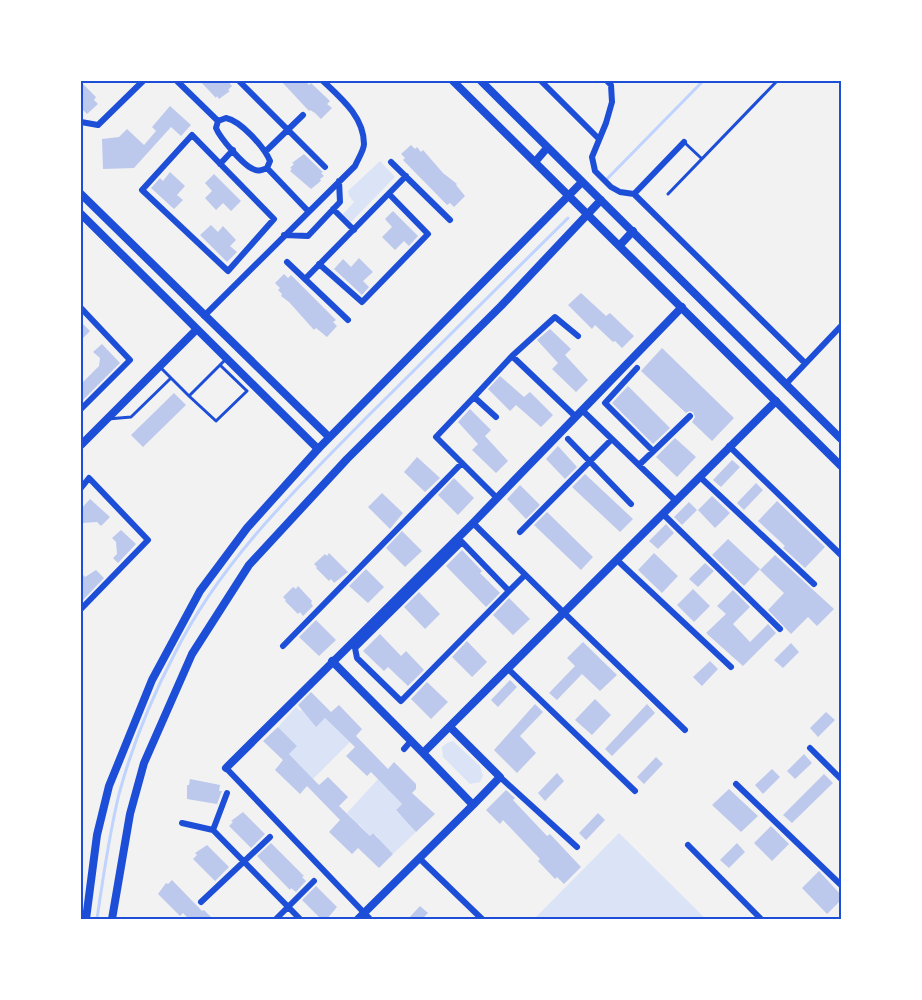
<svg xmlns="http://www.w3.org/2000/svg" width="922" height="1000" font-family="'Roboto Serif',serif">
	<rect width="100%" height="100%" fill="#f2f2f2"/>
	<path fill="#dbe4f7" d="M380 161 395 177 351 222 343 214 354 202 349 196 348 191Z
		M296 707 300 711 302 710 316 726 325 718 350 742 313 779 289 754 296 745 278 727Z
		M453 741 480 766 483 776 480 782 470 784 443 757 442 747 447 743Z
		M378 779 402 804 396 810 400 815 403 813 416 832 393 854 377 840 378 837 373 833 370 836 359 824 356 826 353 822 354 820 347 813Z
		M619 833 706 919H534Z"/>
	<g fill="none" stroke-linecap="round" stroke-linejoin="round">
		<path stroke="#bfd3fe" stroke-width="3" d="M606 180 703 81
			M97 919C103 877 109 835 119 794 132 746 151 699 174 655 220 562 296 489 368 416 434 350 501 284 568 218"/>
	</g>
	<path fill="#bdc9ec" d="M200 81H228L232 86 228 90 230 91 219 99 217 96 216 98Z
		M281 81H305L309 85 311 83 330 101 327 104 332 108 321 119 315 113 310 110 309 111Z
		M81 82 96 97 94 100 98 104 87 114 81 108Z
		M170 106 191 125 181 136 171 127 134 168 103 169 102 139 119 137 127 129 144 145 156 131 152 127Z
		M411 145 415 149 417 147 421 152 423 150 443 173 457 184 456 185 465 196 454 207 450 203 447 205 403 160 405 158 401 154Z
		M304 154 323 172 321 173 324 176 320 179 321 181 311 189 290 171 292 169 290 168 294 164 292 163Z
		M170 172 185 186 177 195 183 200 174 209 151 188 160 178 163 181Z
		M214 174 241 201 231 211 223 203 216 210 205 198 212 191 205 183Z
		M393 211 418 236 409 246 404 241 395 250 382 237 392 227 385 219Z
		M211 225 218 232 223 226 236 240 230 246 237 252 227 262 200 235Z
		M359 258 373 272 363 281 369 287 362 295 334 269 343 259 351 267Z
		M284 274 288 278 291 275 336 320 333 322 337 326 327 337 316 328 314 330 289 302 281 296 282 294 278 290 280 288 275 283Z
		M581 293 606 316 610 313 634 336 622 348 615 341 613 342 595 325 592 329 568 305Z
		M81 322 90 331 81 340Z
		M550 329 571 349 565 355 588 380 576 392 552 369 558 363 537 340Z
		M102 344 120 363 81 402V384L99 366 100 358 93 352Z
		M662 348 734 418 712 441 692 422 695 417 693 412 689 411 686 413 641 371Z
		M500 376 524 397 530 392 553 415 541 427 516 405 510 411 488 389Z
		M628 386 670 428 653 444 612 403Z
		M174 393 186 405 143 447 131 435Z
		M470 409 491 430 485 436 508 461 496 473 472 450 478 444 458 422Z
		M675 438 696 457 677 477 656 457Z
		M558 446 577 467 565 479 546 459Z
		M417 457 440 478 425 492 404 472Z
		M732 460 740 467 721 487 713 480Z
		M585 474 633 519 620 532 572 487Z
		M454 478 474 498 458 515 438 495Z
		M756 483 763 490 744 510 737 503Z
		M520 485 540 505 526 519 507 499Z
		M382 493 403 513 390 529 368 507Z
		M712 496 730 513 715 528 698 510Z
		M90 499 110 517 101 526 97 522 81 523V509Z
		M777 501 825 547 805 568 783 548 785 546 758 521Z
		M689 502 697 510 682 525 674 517Z
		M547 512 593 557 581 570 534 525Z
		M666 524 674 533 658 549 649 541Z
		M121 530 136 544 118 563 113 558 117 554 116 542 112 538Z
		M402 531 422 551 405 567 386 548Z
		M728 539 760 569 744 586 712 555Z
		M462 550 482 571 480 573 500 593 486 607 446 566Z
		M329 553 348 572 334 583 331 579 329 581 316 568 317 567 314 564 325 554 327 556Z
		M654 553 678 576 662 593 638 570Z
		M775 555 834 609 817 626 808 617 791 634 768 610 784 593 760 570Z
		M705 563 714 571 698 587 689 579Z
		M366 569 384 587 368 603 349 586Z
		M96 570 104 578 83 600 81 573 85 577Z
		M298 586 312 601 311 603 313 606 303 616 300 612 298 614 285 601 286 600 283 597 293 587 296 589Z
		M693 589 710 606 694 622 677 605Z
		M733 590 750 607 733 624 750 642 768 624 776 633 743 666 706 633 726 614 717 606Z
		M419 592 440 614 425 629 404 607Z
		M509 598 530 619 513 635 493 615Z
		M316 620 336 640 319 656 299 637Z
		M380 634 401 656 406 651 424 670 408 686 388 667 384 671 363 651Z
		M467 641 487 662 472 677 452 657Z
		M583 642 617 675 600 691 582 674 557 700 549 693 575 666 567 658Z
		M791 643 799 652 783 668 774 660Z
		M710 661 718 669 702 686 693 677Z
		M510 680 517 687 498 707 491 700Z
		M427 682 448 702 431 719 411 699Z
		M311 692 331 712 339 705 362 729 356 736 388 769 394 762 416 784V789L412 793 435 814 416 832 396 810 402 804 371 772 367 776 346 756 355 747 325 718 316 727 298 705Z
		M595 699 611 715 592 735 575 720Z
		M535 704 543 712 520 736 536 753 517 773 494 750Z
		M647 704 655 713 612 756 605 749Z
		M826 712 835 720 818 737 810 728Z
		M278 727 297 746 289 754 319 785 328 777 348 797 339 806 370 836 373 833 393 854 379 868 358 848 352 854 329 832 340 820 307 786 300 794 275 770 283 760 263 741Z
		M804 754 812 763 795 779 787 771Z
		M656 757 663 764 644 784 637 777Z
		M772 769 780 777 763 794 755 785Z
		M557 773 564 781 545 801 538 793Z
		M824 774 833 783 792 823 783 815Z
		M190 779 220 785 219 791H222L217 804 187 799V785H189Z
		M729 789 758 816 741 832 712 805Z
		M506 790 515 798 513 800 547 836 550 834 581 867 564 884 557 877 555 879 538 861 540 859 503 820 500 824 486 810Z
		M243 812 265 834 251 848 229 826 233 822 231 821Z
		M598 813 605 820 586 840 579 833Z
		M771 826 789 844 772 861 754 843Z
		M271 843 304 876 302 877 306 881 296 892 291 888 290 890 257 856Z
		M737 843 745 852 729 868 720 860Z
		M207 845 229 867 215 881 193 859 197 855 195 853Z
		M819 871 841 895V900L827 914 802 888Z
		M172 880 202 911 204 910 213 919H189L183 913 180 916 158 894 166 883 168 884Z
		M316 886 337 907 327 919H321L302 900Z
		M420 906 428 913 422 919H408Z"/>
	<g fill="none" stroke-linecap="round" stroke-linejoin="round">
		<path stroke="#1d4ed8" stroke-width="3" d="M685 143 701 158
			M668 194 777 81
			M161 368 189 396 226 359
			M189 396 216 421 247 391 220 365
			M108 419 131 417 171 378"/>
		<path stroke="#1d4ed8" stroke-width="6" d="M177 81 218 121
			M239 81 325 167
			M541 81 599 139
			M607 81 611 85 612 102 606 123 592 157 595 171 611 187 620 192 634 194
			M226 118C241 121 264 147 270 161L267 168C262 170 258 172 253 169 243 165 220 138 216 128L218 121Z
			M81 122 98 125 143 81
			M192 135 274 219 228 271 142 190Z
			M684 142 634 194 805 363
			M266 151 303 115
			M391 162 450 220
			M220 164 233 150
			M267 168 308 211
			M333 209 354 230
			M284 235 308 236 340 202 339 181
			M287 262 348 320
			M319 264 362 302 428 234 389 194
			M305 279 406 176
			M81 308 130 360 81 409
			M204 316 355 166C358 159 364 150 364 144 364 117 341 98 323 81
			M637 368 605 403 653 451
			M786 384 841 326
			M474 397 436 437 497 498
			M583 411 676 501
			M496 417 474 397 512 356
			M576 417 512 356 555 317 578 336
			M568 439 631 504
			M729 446 841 555
			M639 465 690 416
			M700 477 814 584
			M81 488 89 478 148 540 81 609
			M663 514 780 629
			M473 523 563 612 685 730
			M520 532 612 439
			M617 560 731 667
			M509 591 462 542 355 648 357 658 401 701 509 591 525 575
			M283 646 462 463
			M507 668 635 791
			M810 748 841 779
			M404 749 411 741
			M226 768 370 919
			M500 777 577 847
			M736 784 841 885
			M182 823 213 830 227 793
			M213 830 300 919
			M688 845 761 919
			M419 858 482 919
			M201 902 270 837
			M276 919 314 881"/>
		<path stroke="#1d4ed8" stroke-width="8" d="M81 194 329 437
			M81 214 318 449
			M81 445 196 330
			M332 661 423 753
			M450 727 500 777 473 805 423 753 776 401
			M226 768 473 523 682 307
			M358 919 473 805"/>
		<path stroke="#1d4ed8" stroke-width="8" d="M453 81 841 466
			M481 81 841 439
			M535 162 547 148
			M620 245 633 231
			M86 919 97 835 109 786 152 680 200 591 247 528 318 449 582 182
			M112 919 130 814 144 763 192 654 249 565 347 459 501 306 601 200"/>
	</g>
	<rect width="922" height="1000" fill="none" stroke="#ffffff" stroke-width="165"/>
	<rect x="82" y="82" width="758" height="836" fill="none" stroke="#1d4ed8" stroke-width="2"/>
</svg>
